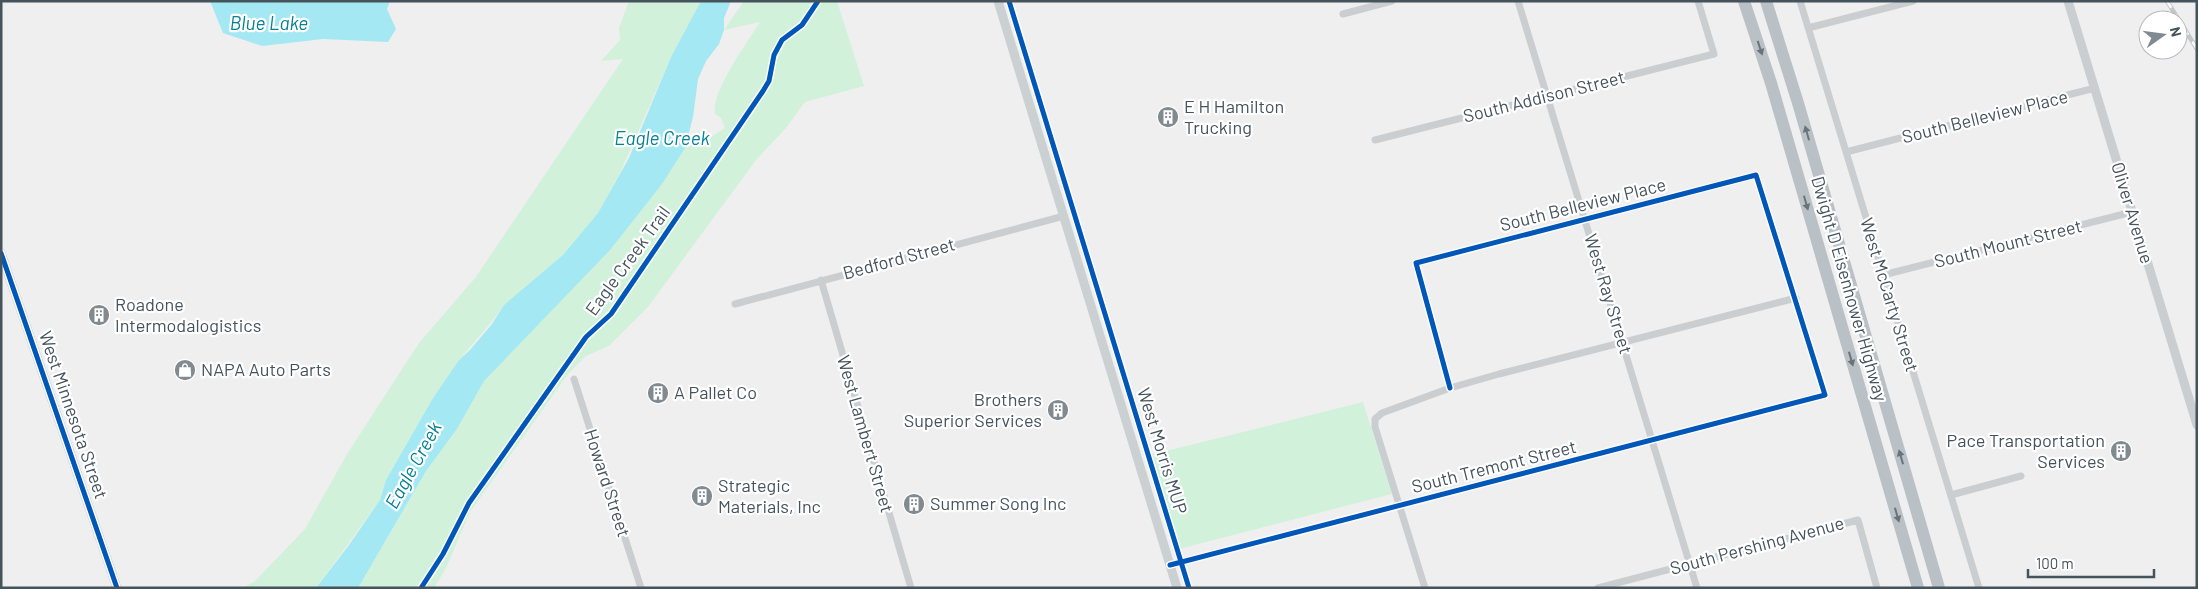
<svg xmlns="http://www.w3.org/2000/svg" width="2198" height="589" font-family="Barlow,sans-serif">
	<rect width="100%" height="100%" fill="#f0efef"/>
	<path fill="#d1f1db" d="M629 1H701L671 57 620 173 598 213 563 255 504 305 494 319 459 360 433 398 386 480 380 500 316 588H243L255 581 305 529 347 454 419 343 475 278 623 59 601 61 620 40 619 28Z
		M744 1H837L864 86 805 102 786 128 756 160 648 307 609 346 586 356 568 374 470 512 446 568 434 588H358L426 471 457 429 484 381 665 178 685 148 708 139 725 128 721 118 715 114C711 91 747 43 760 22L724 30Z
		M1363 402 1392 494 1175 550 1146 456Z"/>
	<path fill="#a3e8f2" d="M210 1H390L387 9 396 29 388 42 323 39 262 46 223 33Z
		M701 1H731L724 18V30L719 44 706 61 698 79 693 117 685 148 662 184 610 250 484 381 457 429 426 471 358 588H316L349 545 380 500 386 480 433 398 459 360 470 350 492 324 504 305 563 255 598 213 629 158 671 57Z"/>
	<g fill="none" stroke-linecap="round" stroke-linejoin="round">
		<path stroke="#caced0" stroke-width="7" d="M1518 1 1697 588
			M1800 1 1979 588
			M1343 14 1392 1
			M1808 28 1913 1
			M1375 140 1714 54 1698 1
			M1846 152 2095 88
			M1883 275 2132 212
			M821 280 911 588
			M735 304 1064 216
			M574 379 641 588
			M1951 495 2021 476
			M1170 565 1825 395 1756 175 1416 263 1450 388
			M1425 588 1375 427V419L1382 413 1450 388 1499 374 1796 298
			M1598 588 1858 520 1877 588"/>
		<path stroke="#caced0" stroke-width="9" d="M2068 1 2197 425
			M1 253 117 588"/>
		<path stroke="#cbd0d2" stroke-width="9" d="M998 1 1177 588"/>
		<path stroke="#bac1c6" stroke-width="12" d="M1744 1 1771 83 1918 588
			M1766 1 1798 103 1939 588"/>
		<g stroke="#c4c7c9" stroke-width="4.5">
			<path id="rail" d="M2167 1 2197 49"/>
		</g>
		<use href="#rail" stroke="#fff" stroke-width="2.5" stroke-dasharray="8" stroke-linecap="butt"/>
		<g stroke="#fff" stroke-width="8">
			<path id="cycleway" d="M1009 1 1189 588
				M1 253 117 588
				M1170 565 1825 395 1756 175 1416 263 1450 388
				M421 588 443 554 469 503 586 337 611 314 763 91 769 81 774 55 782 40 802 25 818 1"/>
		</g>
		<use href="#cycleway" stroke="#0057b8" stroke-width="5"/>
	</g>
	<defs><path id="oneway-solid" d="M-6-.8H1V-3.2L6.5 0L1 3.2V.8H-6Z" transform="scale(1.25)"/></defs>
	<g fill="#68747c">
		<use href="#oneway-solid" transform="translate(1760 48) rotate(72)"/>
		<use href="#oneway-solid" transform="translate(1807 133) rotate(-106)"/>
		<use href="#oneway-solid" transform="translate(1806 203) rotate(74)"/>
		<use href="#oneway-solid" transform="translate(1851 359) rotate(74)"/>
		<use href="#oneway-solid" transform="translate(1901 457) rotate(-106)"/>
		<use href="#oneway-solid" transform="translate(1897 515) rotate(74)"/>
	</g>
	<defs>
		<g id="building-disc" transform="scale(1.125)"><circle r="9.5" fill="#818a90" stroke="#fff"/><path d="M-4-6H4V6H1V3H-1V6H-4ZM-2.5-4.3h1.7v1.8h-1.7ZM.8-4.3h1.7v1.8H.8ZM-2.5-1h1.7V.8h-1.7ZM.8-1h1.7V.8H.8Z" fill="#fff"/></g>
		<g id="shop-disc" transform="scale(1.125)"><circle r="9.5" fill="#818a90" stroke="#fff"/><path d="M-5-2.5h2.3a2.7 3.5 0 0 1 5.4 0H5L5.5 6h-11ZM-1.5-2.5h3a1.5 2.3 0 0 0-3 0Z" fill="#fff"/></g>
	</defs>
	<g fill-rule="evenodd">
		<use href="#building-disc" x="1168" y="117"/>
		<use href="#building-disc" x="99" y="315"/>
		<use href="#shop-disc" x="185" y="370"/>
		<use href="#building-disc" x="658" y="393"/>
		<use href="#building-disc" x="1058" y="410"/>
		<use href="#building-disc" x="2121" y="451"/>
		<use href="#building-disc" x="702" y="496"/>
		<use href="#building-disc" x="914" y="504"/>
	</g>
	<g text-anchor="middle" stroke-width="4.5" stroke-linejoin="round" paint-order="stroke">
		<g font-size="18" fill="#45535d" stroke="#fff">
			<text transform="translate(1544 97) rotate(-14)" y="6">South Addison Street</text>
			<text transform="translate(1985 117) rotate(-14)" y="6">South Belleview Place</text>
			<text transform="translate(1583 205) rotate(-14)" y="6">South Belleview Place</text>
			<text transform="translate(2132 213) rotate(73)" y="6">Oliver Avenue</text>
			<text transform="translate(2008 244) rotate(-14)" y="6">South Mount Street</text>
			<text transform="translate(899 259) rotate(-15)" y="6">Bedford Street</text>
			<text transform="translate(628 261) rotate(-54)" y="6">Eagle Creek Trail</text>
			<text transform="translate(1849 289) rotate(74)" y="6">Dwight D Eisenhower Highway</text>
			<text transform="translate(1608 294) rotate(73)" y="6">West Ray Street</text>
			<text transform="translate(1889 295) rotate(73)" y="6">West McCarty Street</text>
			<text transform="translate(73 415) rotate(71)" y="6">West Minnesota Street</text>
			<text transform="translate(865 434) rotate(74)" y="6">West Lambert Street</text>
			<text transform="translate(1162 451) rotate(73)" y="6">West Morris MUP</text>
			<text transform="translate(1494 467) rotate(-14)" y="6">South Tremont Street</text>
			<text transform="translate(607 483) rotate(72)" y="6">Howard Street</text>
			<text transform="translate(1757 546) rotate(-15)" y="6">South Pershing Avenue</text>
		</g>
		<g font-size="18" fill="#45535d" stroke="#fff" text-anchor="start">
			<text x="1184" y="113">E H Hamilton<tspan x="1184" dy="21">Trucking</tspan></text>
			<text x="115" y="311">Roadone<tspan x="115" dy="21">Intermodalogistics</tspan></text>
			<text x="201" y="376">NAPA Auto Parts</text>
			<text x="674" y="399">A Pallet Co</text>
			<text x="1042" y="406" text-anchor="end">Brothers<tspan x="1042" dy="21">Superior Services</tspan></text>
			<text x="2105" y="447" text-anchor="end">Pace Transportation<tspan x="2105" dy="21">Services</tspan></text>
			<text x="718" y="492">Strategic<tspan x="718" dy="21">Materials, Inc</tspan></text>
			<text x="930" y="510">Summer Song Inc</text>
		</g>
		<g font-size="19" font-style="italic" fill="#048193" stroke="#fff">
			<text x="269" y="30">Blue Lake</text>
			<text x="662" y="145">Eagle Creek</text>
			<text transform="translate(413 465) rotate(-61)" y="7">Eagle Creek</text>
		</g>
	</g>
	<rect width="2198" height="589" fill="none" stroke="#45535d" stroke-width="5"/>
	<g transform="translate(2163 35) rotate(76)"><circle r="24" fill="#ffffff" stroke="#b5babe"/>
	<path d="M0-4L9 19L0 12L-9 19Z" fill="#818a90"/>
	<text y="-8" font-size="14" font-weight="bold" text-anchor="middle" fill="#45535d">N</text>
	</g>
	<path d="M2028 569v8h126v-8" fill="none" stroke="#45535d" stroke-width="2.5"/>
	<text x="2036" y="569" font-size="15" fill="#45535d" stroke="#ffffff" stroke-width="4" paint-order="stroke">100 m</text>
</svg>
